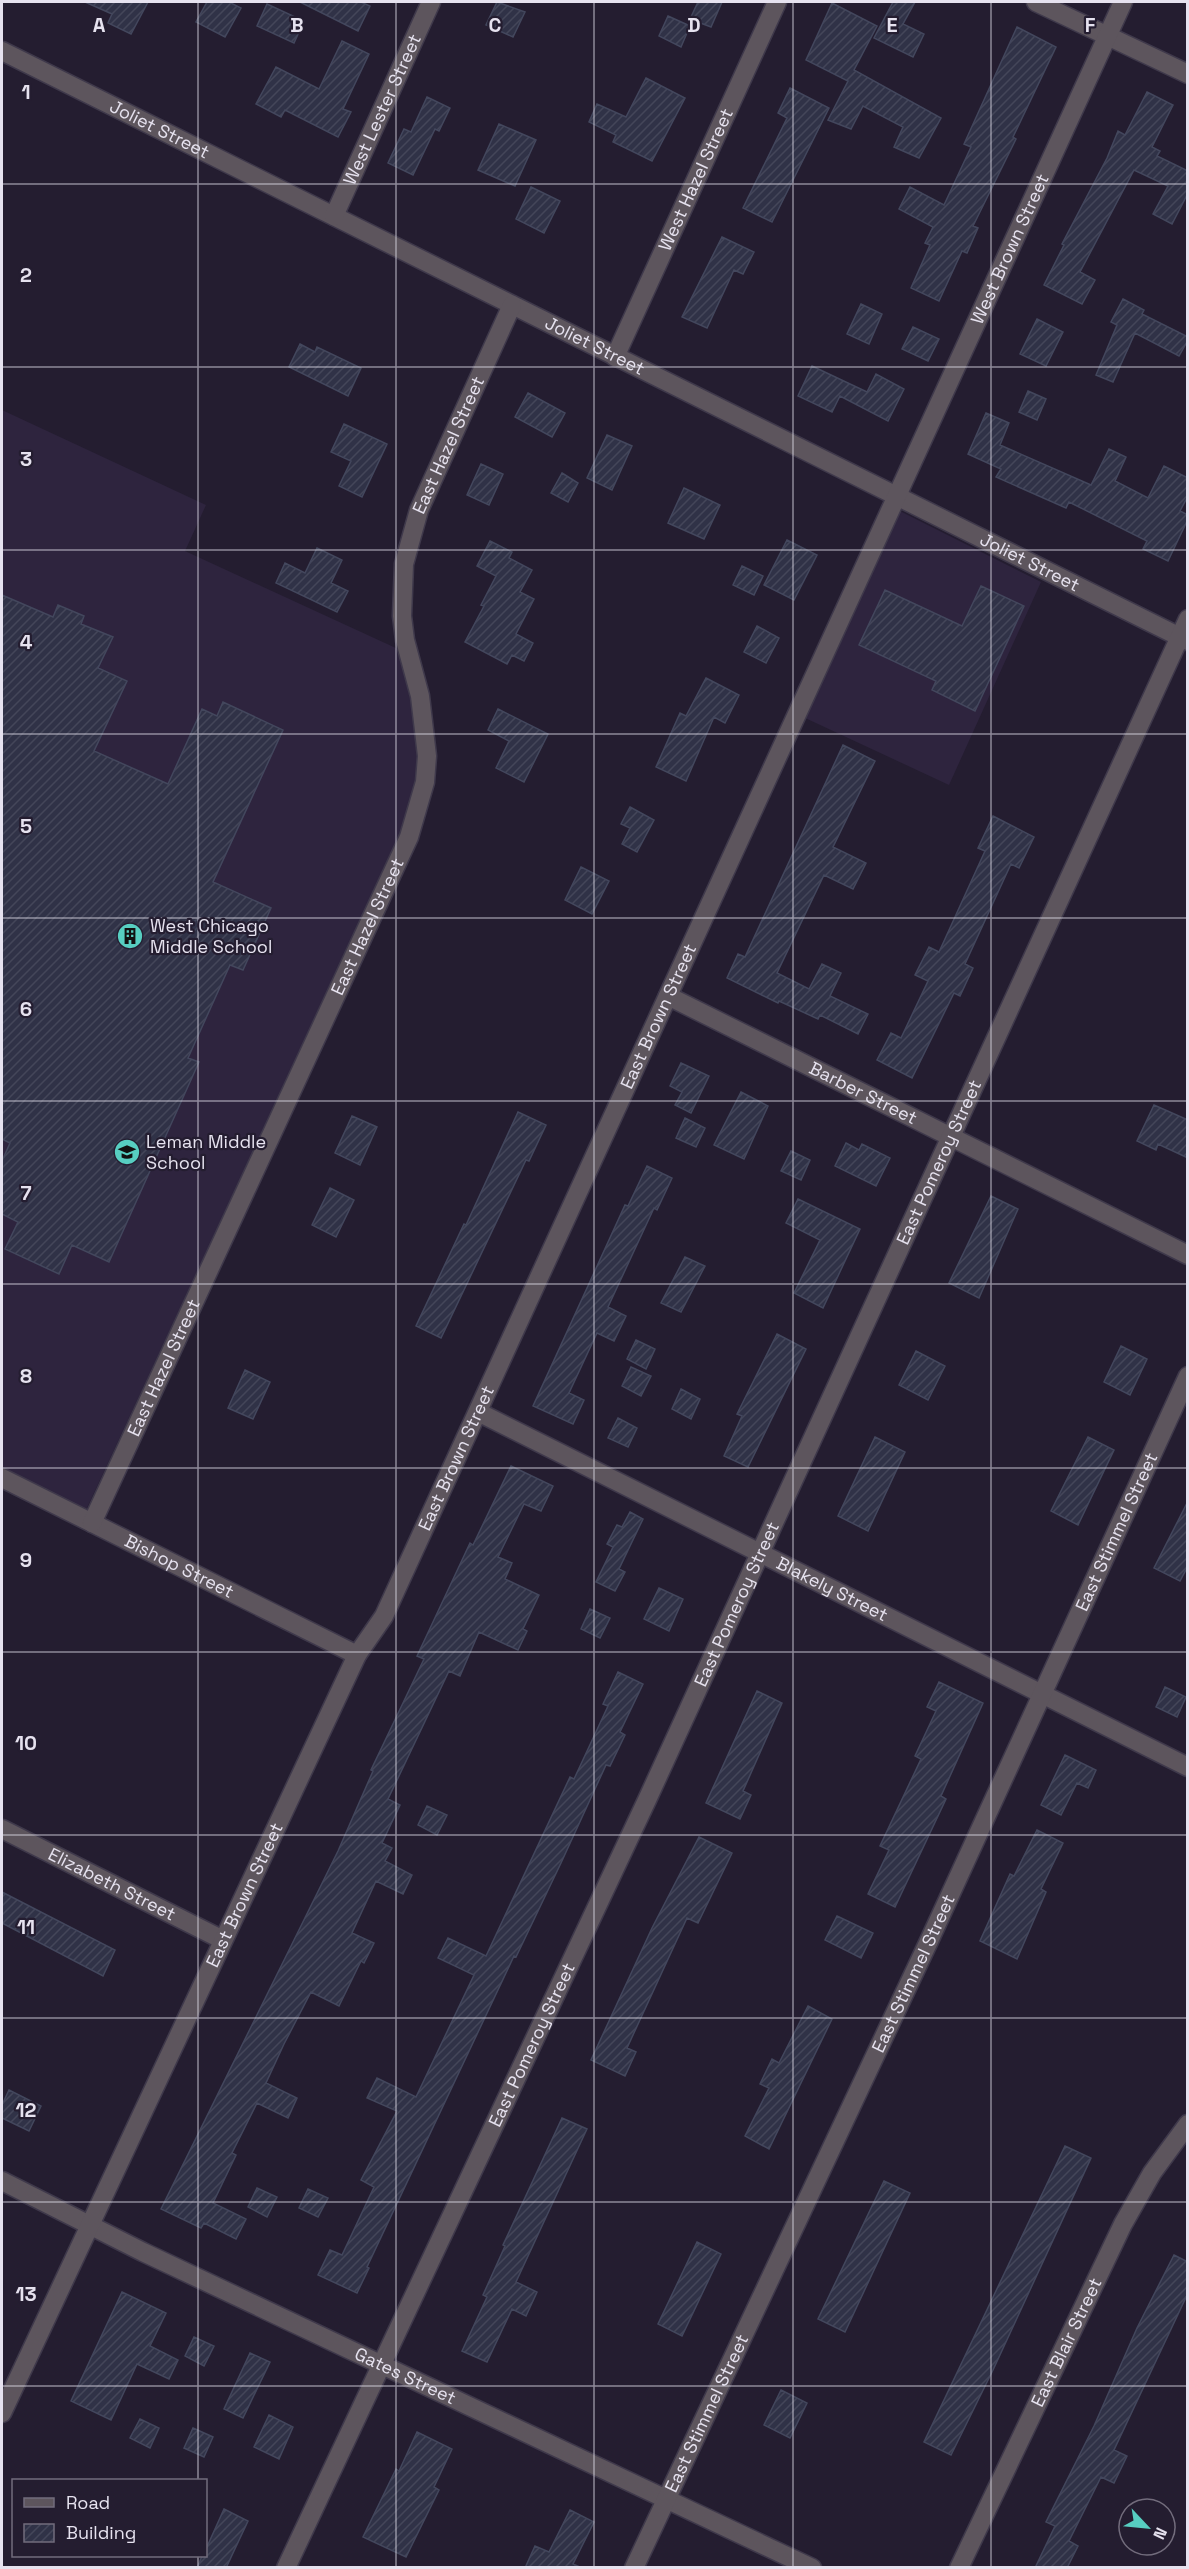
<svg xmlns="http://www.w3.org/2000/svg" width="1189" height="2569" font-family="'Space Grotesk',sans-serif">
	<defs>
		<pattern id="building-hatch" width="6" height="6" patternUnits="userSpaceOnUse" patternTransform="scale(1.5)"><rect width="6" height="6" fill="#303247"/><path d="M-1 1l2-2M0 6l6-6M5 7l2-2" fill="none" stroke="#444659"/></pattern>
	</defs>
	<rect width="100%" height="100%" fill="#241d30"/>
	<path fill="#2e243e" d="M2 410 206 505 185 551 398 649 417 726V778L400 837 86 1510 2 1468Z
		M884 503 1041 582 949 785 788 710Z"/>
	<path fill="url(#building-hatch)" stroke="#43475d" stroke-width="1.5" d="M85 2H148L131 34 108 23 112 14Z
		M207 2H229L241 8 225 37 196 22Z
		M300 2H361L370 6 358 31Z
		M497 2 525 12 513 37 486 25Z
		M698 2H722L711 27 690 19Z
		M893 2H915L903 24 924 34 913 57 874 38Z
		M832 3 877 26 854 70 941 118 919 158 894 147 903 127 863 106 851 129 828 120 848 81 806 60Z
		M267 4 304 21 294 43 257 26Z
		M668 16 690 26 681 47 659 36Z
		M1017 27 1056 47 1013 137 1016 139 973 226 978 228 967 253 962 251 939 301 911 288 930 245 925 243 933 227 899 209 910 187 944 205 971 147 964 144Z
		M342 41 369 54 343 109 351 112 338 137 285 110 281 117 256 104 276 67 319 89Z
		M646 78 685 98 652 161 613 142 616 135 589 122 597 104 626 117Z
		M790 88 829 108 772 222 743 208 787 118 778 113Z
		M1147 92 1173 105 1152 147 1160 151 1157 156 1188 171V193L1172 224 1153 214 1168 186 1134 170 1080 272 1095 280 1082 304 1044 285 1064 245 1062 244 1107 158 1118 131 1125 135Z
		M427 97 450 108 439 131 435 129 413 175 388 163 404 129 411 132Z
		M499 124 536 140 515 186 478 170Z
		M531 187 560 201 544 233 516 219Z
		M722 237 754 252 743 274 734 270 707 328 682 317Z
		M1123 299 1144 310 1142 314 1188 337V340L1179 356 1135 333 1113 382 1096 375 1117 325 1111 322Z
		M861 304 882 314 869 344 847 334Z
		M1037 319 1063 332 1046 366 1020 354Z
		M913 327 939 339 928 361 902 349Z
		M300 344 315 352 317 347 361 368 348 396 289 367Z
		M812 366 867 392 876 374 904 389 888 421 840 396 832 412 798 396Z
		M1028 391 1046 399 1037 420 1019 412Z
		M528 393 565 413 552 437 515 417Z
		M986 413 1009 423 1000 445 1091 485 1109 449 1126 457 1115 481 1148 498 1164 466 1188 478V496L1180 511 1188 515V519L1168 561 1143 549 1147 541 1069 502 1066 508 996 477 1001 469 968 454Z
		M344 424 387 444 362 497 339 486 351 461 331 452Z
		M607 435 632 446 612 490 587 478Z
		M481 464 503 474 489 505 467 495Z
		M562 473 578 483 568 502 551 493Z
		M684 488 720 505 704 539 668 523Z
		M787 540 817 555 794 600 764 585Z
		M490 541 512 552 509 558 532 570 520 592 534 599 516 634 533 643 524 661 512 655 507 664 465 642 484 606 481 605 496 576 477 566Z
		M317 548 342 560 331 583 348 591 337 612 276 583 285 563 305 573Z
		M742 566 763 576 754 595 733 585Z
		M981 586 1024 606 975 711 932 690 936 681 859 645 885 590 962 626Z
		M2 595 53 617 58 605 84 616 81 624 113 637 98 668 127 681 94 751 168 784 202 709 217 716 223 702 283 730 213 882 271 908 243 970 230 965 188 1058 199 1062 109 1262 72 1245 59 1274 5 1249 18 1222 2 1214V1161L10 1143 2 1139Z
		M757 626 779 638 766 663 744 652Z
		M706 678 739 695 725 723 714 717 686 781 656 767 680 713 686 716Z
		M498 709 548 734 524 782 496 768 509 741 488 730Z
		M843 745 875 761 833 847 866 863 853 889 824 875 777 973 809 989 822 964 841 973 830 996 868 1014 858 1034 820 1015 818 1019 779 1001 778 1003 727 978 738 954 745 957Z
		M630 807 654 820 637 852 622 844 630 828 621 824Z
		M993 816 1034 837 1019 868 1011 864 965 964 973 968 960 996 954 993 912 1078 877 1060 891 1033 901 1038 928 981 915 975 929 947 939 952 985 851 978 848Z
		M581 867 609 881 592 914 565 900Z
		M681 1063 709 1076 691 1113 675 1105 682 1092 670 1086Z
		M741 1092 768 1106 744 1159 714 1145Z
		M1154 1105 1188 1120V1158L1158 1144 1156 1150 1137 1141Z
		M518 1112 546 1125 529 1161 526 1160 441 1338 416 1326 464 1224 466 1225Z
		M352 1116 377 1127 360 1165 335 1153Z
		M685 1118 705 1128 696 1147 676 1138Z
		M846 1143 859 1150 862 1144 890 1158 876 1186 835 1166Z
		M791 1151 810 1160 801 1180 781 1171Z
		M647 1166 672 1178 657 1210 654 1208 608 1307 626 1316 614 1341 597 1333 569 1393 584 1400 573 1424 533 1406 625 1205 628 1206Z
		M330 1188 354 1200 336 1237 312 1225Z
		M991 1196 1018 1209 979 1298 949 1283Z
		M798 1199 860 1229 823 1308 794 1293 820 1240 786 1223Z
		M685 1257 705 1266 681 1312 661 1303Z
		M777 1334 806 1349 748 1467 724 1456 742 1416 737 1414Z
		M636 1340 655 1349 646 1369 627 1359Z
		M1121 1346 1147 1359 1130 1395 1104 1382Z
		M916 1351 945 1366 928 1400 899 1385Z
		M631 1367 651 1376 641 1396 622 1386Z
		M245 1370 270 1382 253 1419 228 1408Z
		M681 1389 700 1399 691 1419 672 1409Z
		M618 1418 637 1428 628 1447 608 1438Z
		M875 1437 905 1452 868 1531 838 1516Z
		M1088 1437 1114 1450 1078 1525 1051 1511Z
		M511 1466 553 1486 541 1511 524 1504 498 1557 512 1563 505 1579 539 1595 523 1629 527 1631 518 1650 479 1632 460 1676 449 1671 388 1799 400 1805 382 1843 392 1848 385 1861 412 1875 403 1894 376 1881 352 1933 374 1943 364 1963 361 1961 339 2006 311 1992 284 2044 266 2083 297 2098 288 2118 257 2103 232 2153 236 2155 213 2203 246 2219 236 2239 204 2223 201 2228 161 2209 338 1851 373 1771 371 1770 424 1659 417 1656 470 1543 473 1545Z
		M1188 1501V1566L1180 1581 1154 1568Z
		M630 1512 643 1519 619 1569 625 1572 615 1591 596 1582 613 1547 607 1544 617 1525 622 1527Z
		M659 1588 683 1599 669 1631 644 1619Z
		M590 1609 610 1618 600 1638 581 1629Z
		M618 1672 643 1684 620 1732 625 1735 610 1766 606 1765 561 1863 516 1957 514 1956 367 2267 369 2268 357 2293 318 2275 330 2250 342 2255 374 2187 361 2180 397 2111 367 2098 377 2078 416 2097 474 1975 438 1958 448 1938 486 1956 570 1777 574 1779 608 1706 603 1704Z
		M939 1682 983 1703 941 1796 946 1799 895 1907 868 1894 889 1850 880 1846 921 1759 915 1756 936 1711 927 1707Z
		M1165 1687 1186 1697 1177 1717 1156 1707Z
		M757 1691 782 1703 743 1791 751 1795 740 1819 706 1803Z
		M1065 1755 1096 1770 1088 1788 1077 1783 1061 1815 1041 1805Z
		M427 1806 447 1815 437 1835 418 1825Z
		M1037 1830 1063 1843 1041 1889 1046 1892 1017 1959 980 1941 1010 1874 1014 1876Z
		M699 1837 732 1853 698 1923 687 1918 627 2048 636 2052 625 2076 591 2060 652 1928Z
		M2 1892 115 1950 103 1976 2 1923Z
		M837 1916 873 1933 861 1958 825 1940Z
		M808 2006 832 2019 769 2149 745 2136 769 2088 760 2084 772 2059 779 2063Z
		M9 2090 41 2106 29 2131 2 2118V2105Z
		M562 2118 587 2129 516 2282 537 2292 526 2316 512 2309 487 2362 462 2351 487 2297 483 2295 505 2246 503 2245Z
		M1065 2146 1091 2158 993 2370 951 2455 924 2442Z
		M884 2181 910 2193 845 2332 818 2319Z
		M257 2188 277 2197 267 2217 248 2207Z
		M308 2189 328 2198 318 2217 299 2208Z
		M697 2242 721 2254 682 2336 658 2324Z
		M1174 2255 1188 2262V2293L1114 2450 1127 2456 1114 2483 1101 2477 1069 2541 1078 2546 1067 2568H1035L1055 2526 1046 2522 1094 2426 1137 2328Z
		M122 2292 166 2313 150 2346 178 2360 169 2379 137 2364 111 2420 71 2401Z
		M194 2337 214 2346 204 2366 185 2356Z
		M250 2353 270 2362 243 2418 224 2409Z
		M781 2390 807 2403 790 2438 764 2425Z
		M269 2415 293 2427 279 2459 254 2447Z
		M140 2419 159 2428 150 2448 130 2438Z
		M193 2428 213 2437 204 2457 184 2448Z
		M417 2432 452 2449 434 2487 439 2490 406 2557 363 2537 396 2469 399 2471Z
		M224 2509 248 2521 226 2568H197L202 2556H206V2549Z
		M570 2510 594 2522 573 2564 582 2568H525L535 2546 549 2552Z"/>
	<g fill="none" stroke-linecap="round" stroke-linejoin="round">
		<g stroke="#3f394b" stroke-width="21">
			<g id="street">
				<path d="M1036 2 1188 74"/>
				<path id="s1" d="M2 51 1188 641"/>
				<path id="s2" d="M334 216 431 2"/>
				<path id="s3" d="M615 357 777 2"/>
				<path id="s4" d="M668 996 1188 1255"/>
				<path id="s5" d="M478 1412 1188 1767"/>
				<path id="s6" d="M2 1478 357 1655"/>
				<path id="s7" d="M92 1523 409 837 425 782 427 756 420 696 405 640 402 616 404 564 419 510 512 305"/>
				<path id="s8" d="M2 1829 223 1940"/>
				<path id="s9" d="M2 2181 143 2252 812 2568"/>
				<path id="s10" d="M2 2413 357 1655 384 1616 1123 2"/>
				<path id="s11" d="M286 2568 647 1800 1188 619"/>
				<path id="s12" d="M634 2568 929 1941 1188 1376"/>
				<path id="s13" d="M959 2568 1123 2224 1152 2173 1188 2124"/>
			</g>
		</g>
		<use href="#street" stroke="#5d555d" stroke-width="18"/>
	</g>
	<path fill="none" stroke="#e6e2ef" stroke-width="1.5" stroke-opacity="0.55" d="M198 2V2480M396 2V2568M594 2V2568M793 2V2568M991 2V2568M2 184H1188M2 367H1188M2 550H1188M2 734H1188M2 918H1188M2 1101H1188M2 1284H1188M2 1468H1188M2 1652H1188M2 1835H1188M2 2018H1188M2 2202H1188M2 2386H1188M198 2556V2568"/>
	<defs>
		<g id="building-disc" transform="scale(1.35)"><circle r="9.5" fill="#57cec1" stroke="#241d30"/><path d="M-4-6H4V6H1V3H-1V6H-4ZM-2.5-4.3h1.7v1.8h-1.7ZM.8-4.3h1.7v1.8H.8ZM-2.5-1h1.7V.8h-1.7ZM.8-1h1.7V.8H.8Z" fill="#111"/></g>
		<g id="school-disc" transform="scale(1.35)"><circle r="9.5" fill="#57cec1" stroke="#241d30"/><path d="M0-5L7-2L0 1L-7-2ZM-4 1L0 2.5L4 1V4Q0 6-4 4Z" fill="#111"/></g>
	</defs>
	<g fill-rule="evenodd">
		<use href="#building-disc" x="130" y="936"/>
		<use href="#school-disc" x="127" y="1152"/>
	</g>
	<g text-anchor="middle" stroke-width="4.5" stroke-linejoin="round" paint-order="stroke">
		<g font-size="18" fill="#e6e2ef" stroke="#241d30">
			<text dy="6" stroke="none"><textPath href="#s2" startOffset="117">West Lester Street</textPath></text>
			<text dy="6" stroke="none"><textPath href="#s1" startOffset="176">Joliet Street</textPath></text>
			<text dy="6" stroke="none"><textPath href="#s3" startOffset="195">West Hazel Street</textPath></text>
			<text dy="6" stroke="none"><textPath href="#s10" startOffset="2388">West Brown Street</textPath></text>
			<text dy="6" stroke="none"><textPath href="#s1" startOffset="662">Joliet Street</textPath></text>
			<text dy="6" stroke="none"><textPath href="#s7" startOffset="1161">East Hazel Street</textPath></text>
			<text dy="6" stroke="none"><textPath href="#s1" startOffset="1148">Joliet Street</textPath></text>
			<text dy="6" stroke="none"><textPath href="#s7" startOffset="657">East Hazel Street</textPath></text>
			<text dy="6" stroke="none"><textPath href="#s10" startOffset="1544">East Brown Street</textPath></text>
			<text dy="6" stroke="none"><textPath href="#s4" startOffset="218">Barber Street</textPath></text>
			<text dy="6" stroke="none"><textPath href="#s11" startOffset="1550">East Pomeroy Street</textPath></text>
			<text dy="6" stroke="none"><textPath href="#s7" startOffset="171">East Hazel Street</textPath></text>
			<text dy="6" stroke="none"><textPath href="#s10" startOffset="1058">East Brown Street</textPath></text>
			<text dy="6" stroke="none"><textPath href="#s12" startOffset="1143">East Stimmel Street</textPath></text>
			<text dy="6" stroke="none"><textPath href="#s6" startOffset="198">Bishop Street</textPath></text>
			<text dy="6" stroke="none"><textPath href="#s5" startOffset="396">Blakely Street</textPath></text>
			<text dy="6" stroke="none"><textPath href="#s11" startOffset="1064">East Pomeroy Street</textPath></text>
			<text dy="6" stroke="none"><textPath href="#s8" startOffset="123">Elizabeth Street</textPath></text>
			<text dy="6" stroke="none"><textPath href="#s10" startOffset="572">East Brown Street</textPath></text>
			<text dy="6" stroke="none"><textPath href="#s12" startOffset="657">East Stimmel Street</textPath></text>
			<text dy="6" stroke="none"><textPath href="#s11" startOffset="578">East Pomeroy Street</textPath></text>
			<text dy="6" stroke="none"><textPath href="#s13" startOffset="250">East Blair Street</textPath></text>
			<text dy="6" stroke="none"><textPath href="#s9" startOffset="448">Gates Street</textPath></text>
			<text dy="6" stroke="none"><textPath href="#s12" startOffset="171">East Stimmel Street</textPath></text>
		</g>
		<g font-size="18" fill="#e6e2ef" stroke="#241d30" text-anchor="start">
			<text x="150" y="932">West Chicago<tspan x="150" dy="21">Middle School</tspan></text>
			<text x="146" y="1148">Leman Middle<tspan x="146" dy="21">School</tspan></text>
		</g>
	</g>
	<g font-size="20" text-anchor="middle" font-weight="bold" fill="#e6e2ef" stroke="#241d30" stroke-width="4.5" stroke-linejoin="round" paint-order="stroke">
		<text x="99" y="32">A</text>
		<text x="297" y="32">B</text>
		<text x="495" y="32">C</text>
		<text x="694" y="32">D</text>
		<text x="892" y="32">E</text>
		<text x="1090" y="32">F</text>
		<text x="26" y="99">1</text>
		<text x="26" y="282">2</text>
		<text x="26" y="466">3</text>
		<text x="26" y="649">4</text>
		<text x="26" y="833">5</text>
		<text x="26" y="1016">6</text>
		<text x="26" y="1200">7</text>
		<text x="26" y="1383">8</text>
		<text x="26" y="1567">9</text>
		<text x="26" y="1750">10</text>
		<text x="26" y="1934">11</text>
		<text x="26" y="2117">12</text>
		<text x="26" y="2301">13</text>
	</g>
	<rect width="1189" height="2569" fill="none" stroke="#e6e2ef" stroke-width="6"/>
	<rect x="12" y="2479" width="195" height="78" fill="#241d30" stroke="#726c7c" stroke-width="1.5"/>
	<rect x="24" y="2498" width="30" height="9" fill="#5d555d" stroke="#726c7c" stroke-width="1.5"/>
	<text x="66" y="2509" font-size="18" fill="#e6e2ef">Road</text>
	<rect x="24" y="2524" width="30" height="18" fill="url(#building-hatch)" stroke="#726c7c" stroke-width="1.5"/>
	<text x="66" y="2539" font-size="18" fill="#e6e2ef">Building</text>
	<g transform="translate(1147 2527) rotate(116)"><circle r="28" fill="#241d30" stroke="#726c7c" stroke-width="1.5"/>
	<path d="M0-4.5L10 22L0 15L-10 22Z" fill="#57cec1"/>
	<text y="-9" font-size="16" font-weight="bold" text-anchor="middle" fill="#e6e2ef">N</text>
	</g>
</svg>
